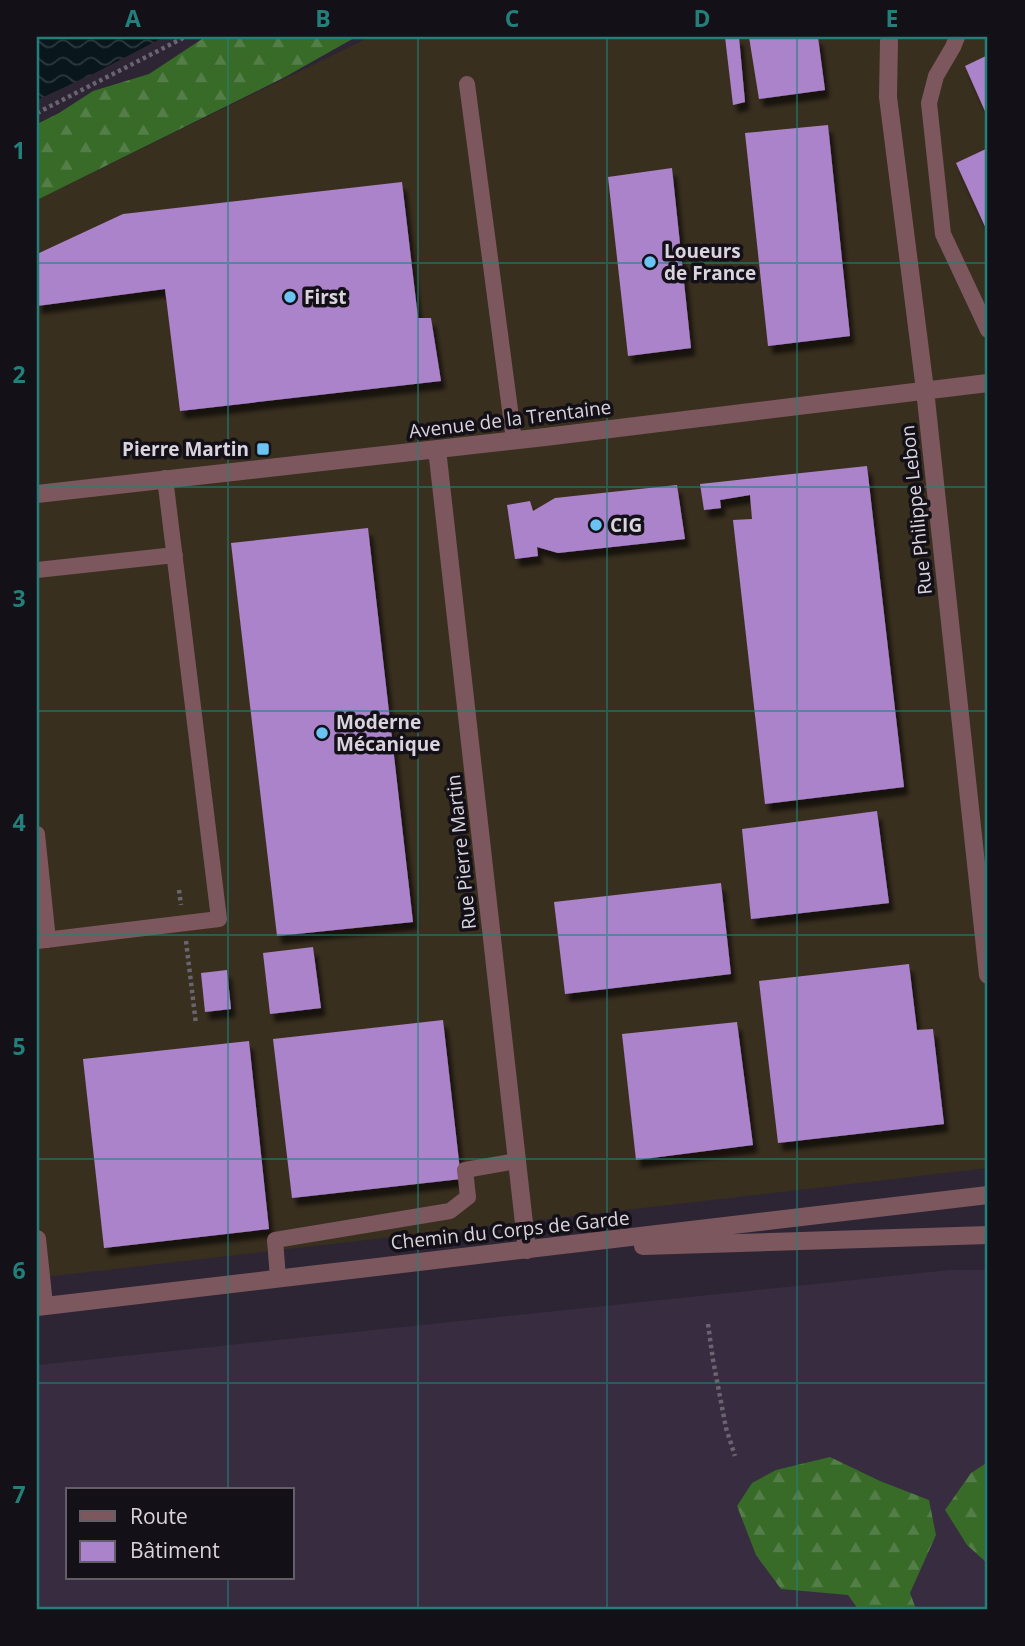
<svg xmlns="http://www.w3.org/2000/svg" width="1025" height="1646" font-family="'Open Sans',sans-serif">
	<defs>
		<pattern id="forest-firs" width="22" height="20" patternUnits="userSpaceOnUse" patternTransform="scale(1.75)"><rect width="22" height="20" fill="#386a28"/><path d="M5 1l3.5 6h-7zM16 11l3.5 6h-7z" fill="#547e47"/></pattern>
		<pattern id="water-waves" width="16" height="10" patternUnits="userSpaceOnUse" patternTransform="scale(1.75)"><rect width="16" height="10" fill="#09171c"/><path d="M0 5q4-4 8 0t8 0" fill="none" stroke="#2c383d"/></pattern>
		<filter id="shadow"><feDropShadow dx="4.5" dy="8" stdDeviation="2" flood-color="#0009"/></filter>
	</defs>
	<rect width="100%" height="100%" fill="#2d2534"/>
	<path fill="#372c40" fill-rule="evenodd" d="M950 1270H988V1609H37V1365ZM68 1490H292V1578H68Z"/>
	<path fill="#392f1f" d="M370 37H988V1168L37 1278V200Z"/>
	<path fill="url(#forest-firs)" d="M205 37H356L285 77 37 200V124L59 113 93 91 149 74Z
		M830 1457 880 1481 929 1500 936 1535 910 1593 916 1609H858L848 1595 781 1589 756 1555 737 1506 752 1483 776 1470Z
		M988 1462V1564L967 1545 945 1510 971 1473Z"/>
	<path fill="url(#water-waves)" d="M37 37H164L93 74 37 100Z"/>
	<path fill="#ab83cb" filter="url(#shadow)" d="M725 37H739L745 102 733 105Z
		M749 37H818L825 90 759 99Z
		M988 55V118L965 66Z
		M828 125 850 336 768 346 745 133Z
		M988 148V233L956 163Z
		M672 168 691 348 628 356 608 177Z
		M402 182 418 318H431L441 381 180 411 165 289 37 306V254L123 214Z
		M867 466 904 787 765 804 733 520 752 519 750 495 720 500 721 508 704 510 700 484Z
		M677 485 685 539 558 553 537 547 538 556 515 559 507 505 530 501 533 511 555 498Z
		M368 528 413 922 277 936 231 543Z
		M877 811 889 903 751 919 742 829Z
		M721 883 731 974 565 994 554 902Z
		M313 947 321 1008 270 1014 263 953Z
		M909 964 917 1030 933 1029 944 1124 778 1143 759 981Z
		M227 970 231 1009 205 1012 201 973Z
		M443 1020 461 1179 292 1198 273 1039Z
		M737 1022 753 1145 636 1160 622 1034Z
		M249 1041 269 1229 104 1248 83 1059Z"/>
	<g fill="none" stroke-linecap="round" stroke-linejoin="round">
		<path stroke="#6a6370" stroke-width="4.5" stroke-dasharray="3.5 3.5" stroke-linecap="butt" d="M37 113 185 37
			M179 890 181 905
			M186 941 196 1024
			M708 1324 713 1360 726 1428 735 1456"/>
		<path stroke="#7c575e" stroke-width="16" d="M957 37 953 47 936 76 929 103 943 234 988 330
			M467 84 514 440
			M37 570 175 555
			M37 834 48 940
			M37 941 219 919 165 478
			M278 1278 275 1240 450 1211 468 1197 465 1170 517 1161"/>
		<path stroke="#7c575e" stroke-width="18" d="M889 41 888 97 925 390 988 975
			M437 449 527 1250
			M37 494 545 437 988 383
			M37 1239 43 1295V1306"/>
		<path stroke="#7c575e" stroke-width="18" d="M643 1246 988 1235
			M37 1307 988 1195"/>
	</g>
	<path fill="none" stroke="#237f79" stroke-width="2" stroke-opacity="0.55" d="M228 37V1490M418 37V1609M607 37V1609M797 37V1609M37 263H988M37 487H988M37 711H988M37 935H988M37 1159H988M37 1383H988M228 1578V1609"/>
	<g fill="#6ac3f1" stroke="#141017" stroke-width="2.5">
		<circle cx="650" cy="262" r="7"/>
		<circle cx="290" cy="297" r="7"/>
		<rect x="256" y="442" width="14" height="14" rx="3.5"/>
		<circle cx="596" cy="525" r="7"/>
		<circle cx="322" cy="733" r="7"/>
	</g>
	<g text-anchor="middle" stroke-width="7" stroke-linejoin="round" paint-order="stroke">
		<g font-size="19" font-weight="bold" fill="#d9d4de" stroke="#141017" text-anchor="start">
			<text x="664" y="258">Loueurs<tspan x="664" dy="22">de France</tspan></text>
			<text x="304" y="304">First</text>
			<text x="249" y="456" text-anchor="end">Pierre Martin</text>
			<text x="610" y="532">CIG</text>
			<text x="336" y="729">Moderne<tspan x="336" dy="22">Mécanique</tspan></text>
		</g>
		<g font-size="19" fill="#d9d4de" stroke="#141017">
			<text transform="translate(510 419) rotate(-7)" y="7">Avenue de la Trentaine</text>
			<text transform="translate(916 510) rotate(-96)" y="7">Rue Philippe Lebon</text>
			<text transform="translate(461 852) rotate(-96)" y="7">Rue Pierre Martin</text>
			<text transform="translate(510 1230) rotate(-6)" y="7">Chemin du Corps de Garde</text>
		</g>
	</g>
	<rect width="1025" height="1646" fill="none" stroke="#141017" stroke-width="77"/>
	<rect x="66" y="1488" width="228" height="91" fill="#141017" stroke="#635e67" stroke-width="2"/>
	<rect x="80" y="1511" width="35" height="10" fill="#7c575e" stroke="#635e67" stroke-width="2"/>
	<text x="130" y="1524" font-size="21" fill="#d9d4de">Route</text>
	<rect x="80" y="1541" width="35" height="21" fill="#ab83cb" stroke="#635e67" stroke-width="2"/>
	<text x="130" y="1558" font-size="21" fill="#d9d4de">Bâtiment</text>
	<rect x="38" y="38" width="948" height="1570" fill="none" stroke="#237f79" stroke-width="2.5"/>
	<g font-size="23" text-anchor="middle" font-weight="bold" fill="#237f79">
		<text x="133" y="27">A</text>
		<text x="323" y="27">B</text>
		<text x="512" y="27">C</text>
		<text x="702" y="27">D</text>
		<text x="892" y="27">E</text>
		<text x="19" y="159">1</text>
		<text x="19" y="383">2</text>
		<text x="19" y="607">3</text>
		<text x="19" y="831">4</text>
		<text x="19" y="1055">5</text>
		<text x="19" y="1279">6</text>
		<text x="19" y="1503">7</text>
	</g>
</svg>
